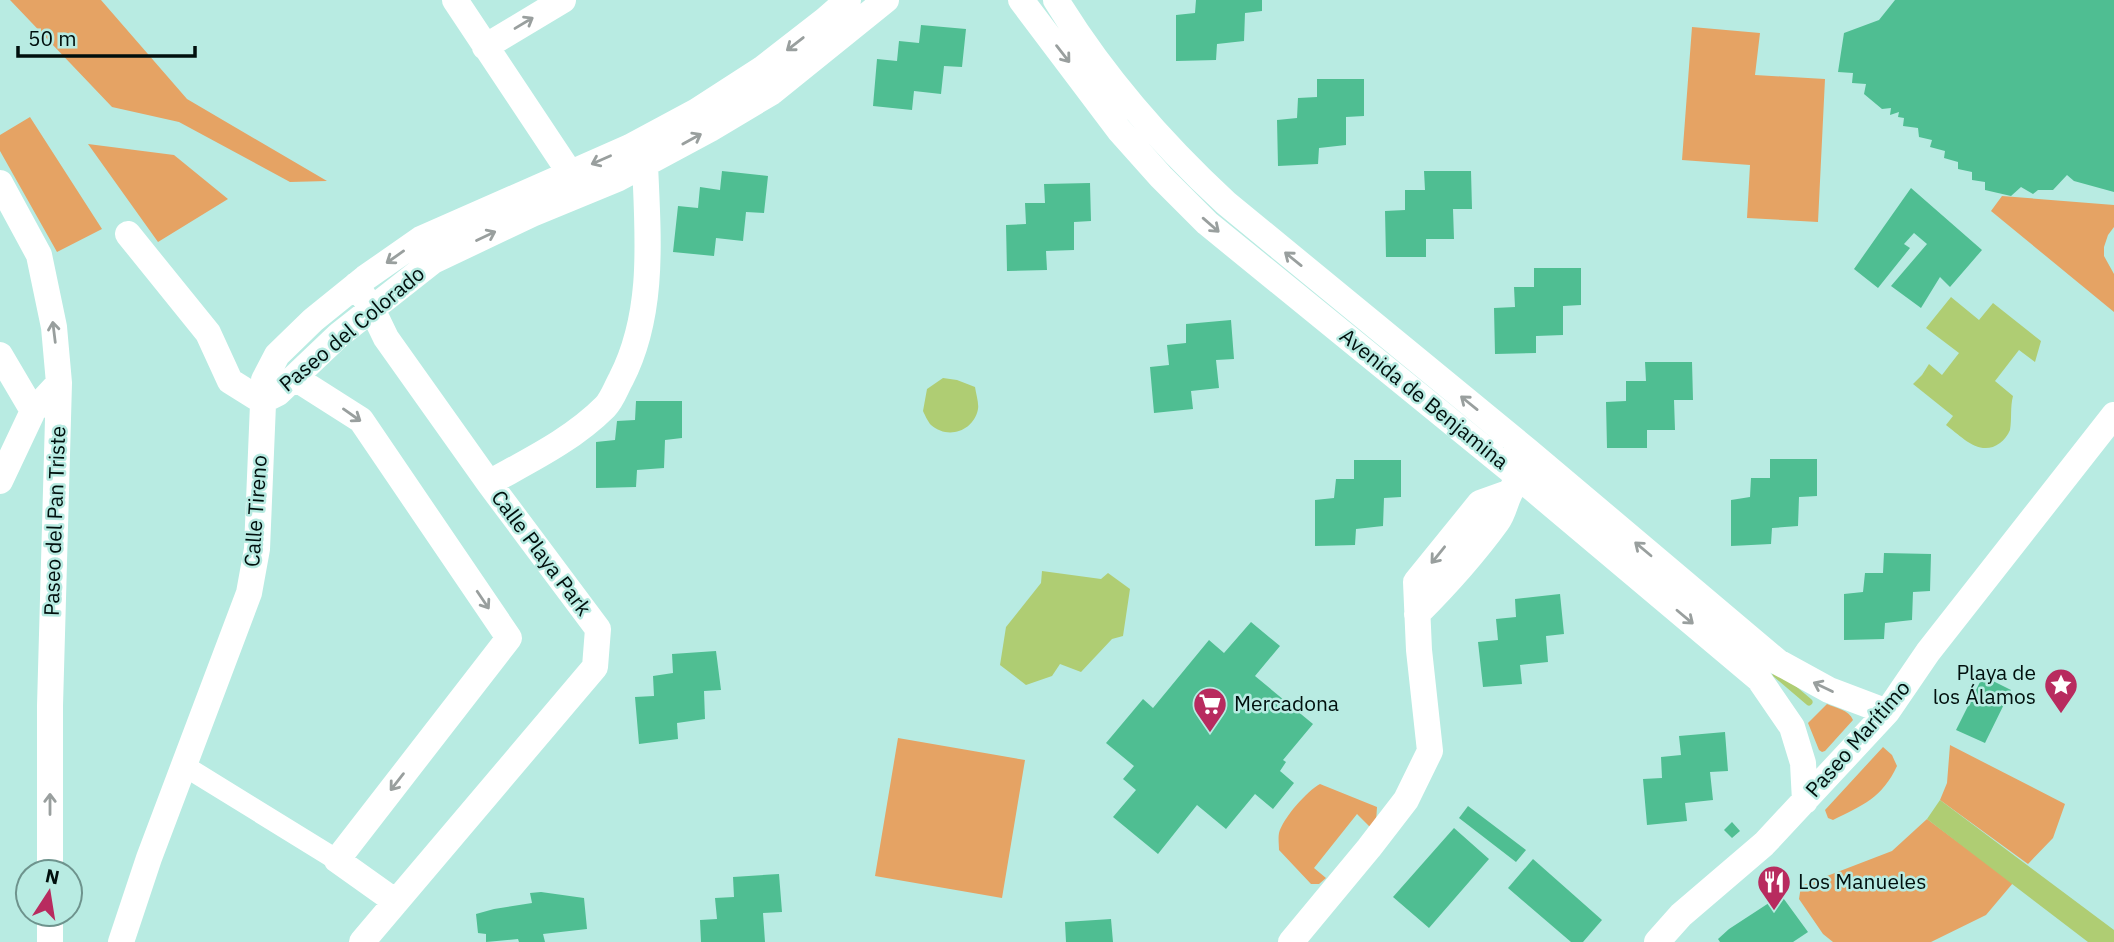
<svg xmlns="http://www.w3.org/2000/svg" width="2114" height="942" font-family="'IBM Plex Sans',sans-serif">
	<rect width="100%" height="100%" fill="#b8ebe2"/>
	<path fill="#e5a364" d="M10 0H101L187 99 327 181 290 182 179 122 112 107Z
		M1692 27 1760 33 1755 75 1825 79 1818 222 1747 218 1750 165 1682 160Z
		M30 117 102 229 57 252 0 151V135Z
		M88 144 174 155 228 199 158 242Z
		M2002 196 2114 205V227L2108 235 2104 247V256L2114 274V312L1991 211Z
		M1827 704C1836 708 1849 710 1853 720L1825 751 1822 752 1819 750 1808 723Z
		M898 738 1025 760 1002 898 875 876Z
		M1950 745 2065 804 2053 838 2028 864 1940 800 1947 783Z
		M1883 747 1892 755 1897 766C1882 798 1863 805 1833 820L1828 818 1825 810Z
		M1320 784 1377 807 1376 822 1372 829 1357 814 1314 868 1326 878 1319 884H1311L1279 850C1279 845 1278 838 1279 833 1283 818 1307 791 1320 784Z
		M1927 819 2013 883 1986 915 1931 942H1833L1823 934 1799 899 1801 886 1892 851Z"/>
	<path fill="#afcd73" d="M1951 297 1979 320 1993 303 2041 341 2035 362 2019 350 1995 381 2013 396C2010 407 2012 419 2010 430 2008 435 2004 440 2000 443 1980 458 1961 436 1946 425L1953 416 1913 384 1922 375 1929 364 1942 375 1959 353 1926 328Z
		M943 378 957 380 975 387C976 394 979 403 978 409 974 431 948 440 931 425 928 422 925 415 923 411L927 389Z
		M1042 571 1101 579 1108 573 1130 589 1123 636 1112 639 1081 672 1060 664 1052 676 1026 685 1000 665 1006 627 1041 583Z
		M1940 800 2114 930V942H2088L1927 819Z"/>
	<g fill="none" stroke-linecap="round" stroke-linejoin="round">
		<path stroke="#afcd73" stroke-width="7" d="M1776 674 1809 702"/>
	</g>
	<path fill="#4fbe92" d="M1196 0H1262V11L1245 13 1244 41 1217 44 1216 60 1176 61V15L1195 13Z
		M1895 0H2114V192L2074 181 2067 175 2053 190H2038L2033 194 2021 187 2011 196 1985 190V182L1972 180V172L1958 169V162L1944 158 1945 151 1930 147 1932 140 1919 137 1918 128 1903 126 1904 118 1898 117 1899 112 1890 115 1891 108 1882 109 1864 94 1866 84 1852 83 1853 73 1838 72 1844 33 1879 20Z
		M921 25 966 29 962 67 944 66 941 94 914 91 912 110 873 106 877 59 897 61 899 41 919 43Z
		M1317 79H1364V116L1346 117V145L1319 148 1318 164 1278 166 1277 120 1297 118 1298 98 1317 97Z
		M722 171 768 176 764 213 746 212 743 241 716 238 714 256 673 252 678 206 698 208 700 187 720 190Z
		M1424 171H1471L1472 209H1453L1454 239H1426V257H1386L1385 211 1405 210V190H1425Z
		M1090 183 1091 221 1074 222V250L1046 251 1047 270 1007 271 1006 225 1026 224 1025 203H1045L1044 184Z
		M1911 188 1982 250 1950 287 1940 277 1921 308 1891 286 1927 244 1914 233 1904 244 1910 248 1878 288 1854 269Z
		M1534 268H1581V305L1563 306V335L1536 336V353L1495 354 1494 308 1515 307 1514 287H1534Z
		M1231 320 1234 359 1216 360 1219 388 1191 391 1193 409 1154 413 1150 367 1169 365 1167 345 1186 343V324Z
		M1645 362H1692L1693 400H1674L1675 430H1647V448H1607L1606 402 1626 401V381H1646Z
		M636 401H682V438L665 440 664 468 637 470 636 487 596 488V442L615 440 617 421 635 420Z
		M1770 459H1817V496L1799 497 1798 526 1772 528 1771 544 1731 546V500L1750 497 1751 478H1770Z
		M1354 460H1401V497L1384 498 1383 526 1356 529 1355 545 1315 546V500L1334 498 1336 479H1354Z
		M1884 553 1931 554 1930 591 1913 592 1912 620 1885 623 1884 639 1844 640V594L1863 592 1865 573H1883Z
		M1560 594 1564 634 1546 636 1548 662 1520 665 1522 684 1483 687 1478 642 1498 640 1496 619 1516 617 1515 599Z
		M1251 622 1280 646 1255 676 1313 724 1283 760 1286 762 1280 771 1294 783 1273 809 1255 794 1226 829 1197 805 1158 854 1113 817 1136 790 1123 779 1134 766 1106 743 1143 699 1153 708 1209 640 1224 653Z
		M716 651 721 690 704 691 705 719 677 723 678 739 639 744 635 697 654 696 653 676 673 673 672 654Z
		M1983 676 2011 690 1985 743 1956 730Z
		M1725 732 1728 771 1710 772 1713 800 1685 803 1687 821 1647 825 1643 779 1662 778 1661 757 1681 755 1679 736Z
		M1468 806 1526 850 1516 862 1459 818Z
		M1732 822 1740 831 1732 838 1724 830Z
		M1454 828 1489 859 1429 928 1393 897Z
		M1533 859 1602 920 1583 942H1571L1508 888Z
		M779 874 782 912 763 913 765 942H701L700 920 717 919 715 898 734 897 733 877Z
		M541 892 584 898 587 929 543 934 545 942H519L518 939 486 942V934L478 933 476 914 494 909 532 903 530 893Z
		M1781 895 1808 932 1793 942H1720L1718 939 1729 929Z
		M1111 919 1113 942H1066L1065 922Z"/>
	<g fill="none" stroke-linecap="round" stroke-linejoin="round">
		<path stroke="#fff" stroke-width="21" d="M183 765 337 860"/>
		<path stroke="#fff" stroke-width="26" d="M455 0 570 173
			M1021 0 1119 130 1161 177 1207 223 1520 478 1759 679 1792 727 1803 763 1805 801
			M1056 0C1103 77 1160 142 1226 203L1528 451 1778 662 1829 690 1887 712
			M485 47 563 0
			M0 183 39 255 54 327 59 383 50 706V872
			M128 234 208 333 230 381 262 401
			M356 285 372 309 386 338 489 483 598 629 595 667 362 942
			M0 355 33 411
			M295 378 361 420 509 638 337 860 396 902
			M262 401 278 393 339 335 433 261 532 214 617 179 710 129 772 92 886 0
			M0 481 33 411 59 383
			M489 483C530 460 572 440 605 407 612 400 616 388 621 379 655 313 648 237 645 164
			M1417 614C1445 586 1473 555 1497 522 1506 510 1505 496 1516 483
			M50 942V914
			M121 942 149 858 249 593 257 549 264 380 277 355 313 320 365 278 421 239 630 147 697 111 762 69 825 20 848 0
			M1291 942 1369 848 1406 800 1430 751 1419 650 1416 582 1480 503 1508 493
			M1657 942 1681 915 1764 844 1887 712 1928 652 2114 415"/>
	</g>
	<defs><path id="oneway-shaft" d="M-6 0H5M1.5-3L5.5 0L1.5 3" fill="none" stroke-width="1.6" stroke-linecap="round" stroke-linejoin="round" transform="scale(1.75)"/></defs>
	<g stroke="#999f9e">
		<use href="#oneway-shaft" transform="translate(524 23) rotate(-31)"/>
		<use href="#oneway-shaft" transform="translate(795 44) rotate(142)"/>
		<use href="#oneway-shaft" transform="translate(1063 54) rotate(52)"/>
		<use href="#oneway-shaft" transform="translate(692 139) rotate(-29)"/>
		<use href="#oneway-shaft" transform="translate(601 160) rotate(156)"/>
		<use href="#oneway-shaft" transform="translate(1211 225) rotate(41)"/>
		<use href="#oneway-shaft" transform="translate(486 236) rotate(-25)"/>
		<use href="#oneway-shaft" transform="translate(395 257) rotate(145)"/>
		<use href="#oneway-shaft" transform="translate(1293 259) rotate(-141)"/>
		<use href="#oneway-shaft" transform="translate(54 332) rotate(-97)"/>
		<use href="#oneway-shaft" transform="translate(1469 403) rotate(-141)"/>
		<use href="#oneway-shaft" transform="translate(352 415) rotate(35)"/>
		<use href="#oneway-shaft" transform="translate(1643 549) rotate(-140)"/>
		<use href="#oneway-shaft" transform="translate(1438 555) rotate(129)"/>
		<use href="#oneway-shaft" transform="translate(483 600) rotate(56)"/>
		<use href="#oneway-shaft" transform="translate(1685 617) rotate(40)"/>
		<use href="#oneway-shaft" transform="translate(1823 687) rotate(-154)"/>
		<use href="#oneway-shaft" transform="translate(397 782) rotate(128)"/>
		<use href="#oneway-shaft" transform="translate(50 804) rotate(-90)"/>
	</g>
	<defs>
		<g id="sight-pin" transform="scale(1.75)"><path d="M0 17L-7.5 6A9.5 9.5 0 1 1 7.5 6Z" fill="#b82b5f" stroke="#b8ebe2"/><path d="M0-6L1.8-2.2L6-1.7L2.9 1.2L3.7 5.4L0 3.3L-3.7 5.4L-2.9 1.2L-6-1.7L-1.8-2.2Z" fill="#fff"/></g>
		<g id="supermarket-pin" transform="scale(1.75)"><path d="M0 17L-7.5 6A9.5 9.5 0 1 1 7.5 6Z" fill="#b82b5f" stroke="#b8ebe2"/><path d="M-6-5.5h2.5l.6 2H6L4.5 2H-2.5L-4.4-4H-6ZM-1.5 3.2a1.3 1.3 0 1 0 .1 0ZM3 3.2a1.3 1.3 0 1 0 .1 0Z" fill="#fff"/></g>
		<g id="restaurant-pin" transform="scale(1.75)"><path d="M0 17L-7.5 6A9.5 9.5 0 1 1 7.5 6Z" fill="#b82b5f" stroke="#b8ebe2"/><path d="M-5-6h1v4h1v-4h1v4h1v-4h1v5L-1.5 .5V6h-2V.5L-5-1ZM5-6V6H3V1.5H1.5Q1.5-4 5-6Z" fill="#fff"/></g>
	</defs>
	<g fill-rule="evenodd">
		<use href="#sight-pin" x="2061" y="685"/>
		<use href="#supermarket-pin" x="1210" y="704"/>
		<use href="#restaurant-pin" x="1774" y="882"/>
	</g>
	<g text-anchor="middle" stroke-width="5" stroke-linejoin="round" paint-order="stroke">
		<g font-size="21" fill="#000f0d" stroke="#b8ebe2">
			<text transform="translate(352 329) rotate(-40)" y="7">Paseo del Colorado</text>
			<text transform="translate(1424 399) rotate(39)" y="7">Avenida de Benjamina</text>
			<text transform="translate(256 511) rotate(-86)" y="7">Calle Tireno</text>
			<text transform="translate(55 521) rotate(-88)" y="7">Paseo del Pan Triste</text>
			<text transform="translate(541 553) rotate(53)" y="7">Calle Playa Park</text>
			<text transform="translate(1858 739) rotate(-49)" y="7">Paseo Marítimo</text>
		</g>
		<g font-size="21" fill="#000f0d" stroke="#b8ebe2" text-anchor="start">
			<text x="2036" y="680" text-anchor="end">Playa de<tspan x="2036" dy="24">los Álamos</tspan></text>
			<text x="1234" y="711">Mercadona</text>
			<text x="1798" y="889">Los Manueles</text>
		</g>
	</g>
	<g transform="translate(49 893) rotate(12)"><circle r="33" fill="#b8ebe2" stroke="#6e938d" stroke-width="2"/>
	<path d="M0-5L12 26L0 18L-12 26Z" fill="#b82b5f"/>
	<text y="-10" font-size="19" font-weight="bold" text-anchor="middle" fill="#000f0d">N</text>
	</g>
	<path d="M18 46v10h177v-10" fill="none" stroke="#000f0d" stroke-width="3.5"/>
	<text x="28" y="46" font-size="21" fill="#000f0d" stroke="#b8ebe2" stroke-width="5" paint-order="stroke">50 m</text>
</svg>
